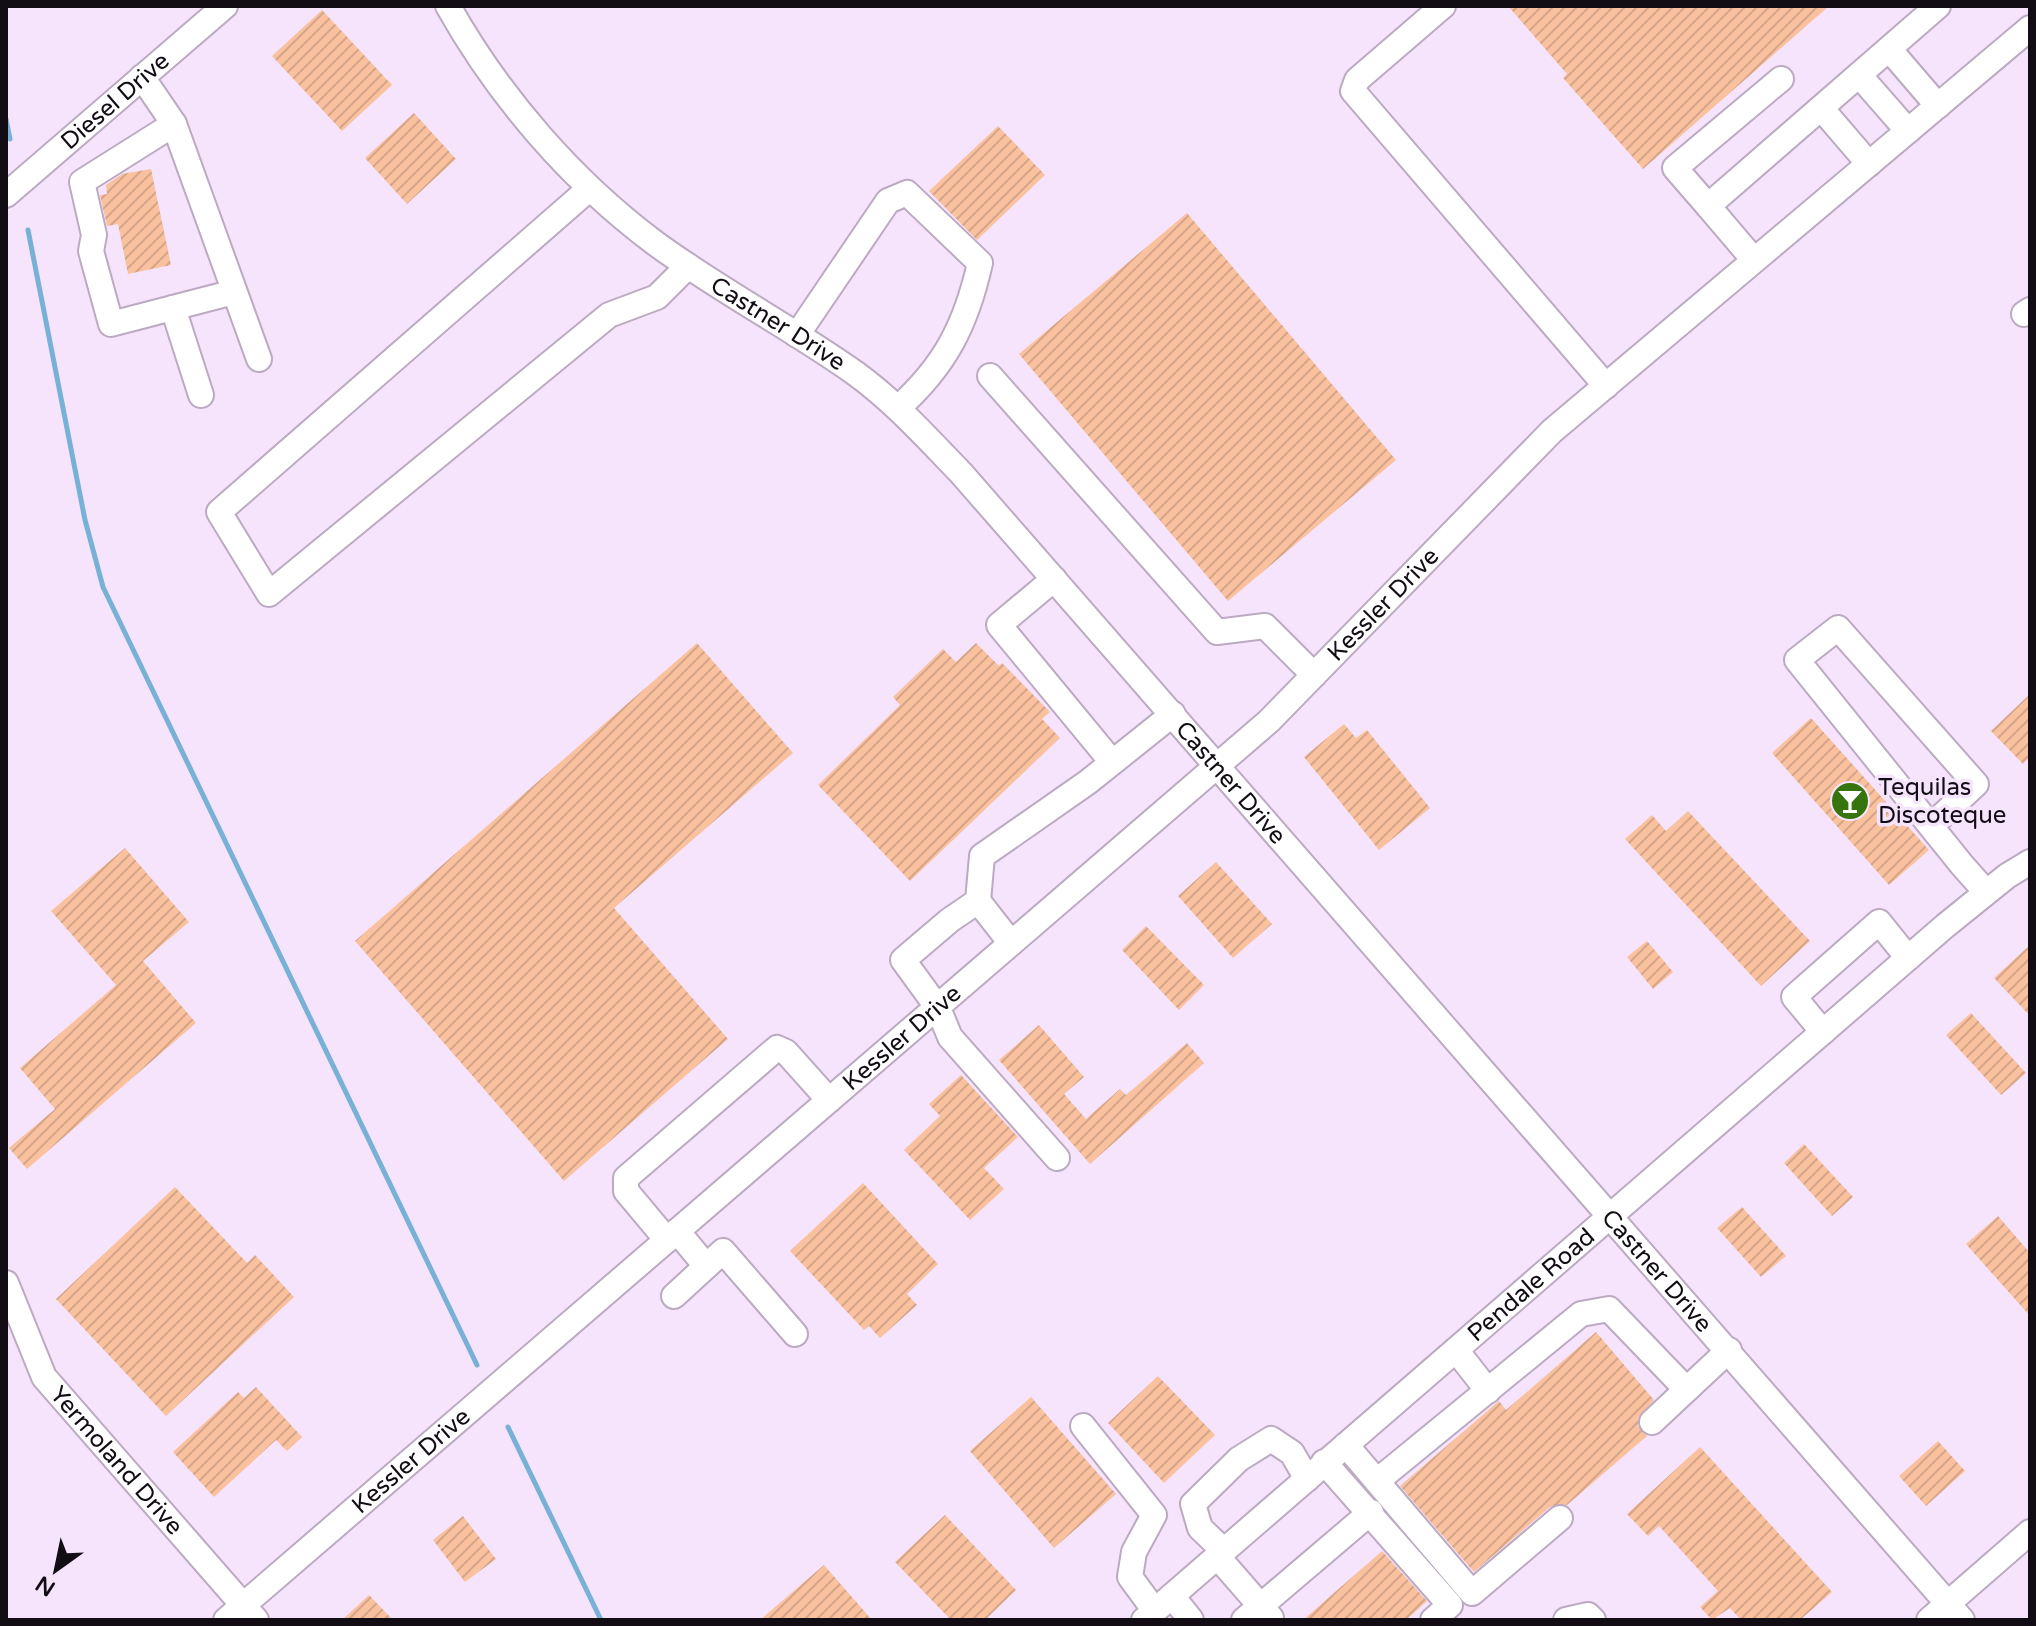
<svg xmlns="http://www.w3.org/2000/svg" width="2036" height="1626" font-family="'Varela Round',sans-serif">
	<defs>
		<pattern id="building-hatch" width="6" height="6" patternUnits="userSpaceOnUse" patternTransform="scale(2)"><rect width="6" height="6" fill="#fac19f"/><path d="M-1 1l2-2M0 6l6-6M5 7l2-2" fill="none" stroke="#d5a588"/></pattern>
	</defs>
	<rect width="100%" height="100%" fill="#f6e4fd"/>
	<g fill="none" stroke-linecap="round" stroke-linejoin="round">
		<path stroke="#78b1d6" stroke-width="5" d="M6 119 10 139
			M28 230 85 520 103 587 477 1365
			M508 1427 601 1620"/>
	</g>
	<path fill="url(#building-hatch)" d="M1508 6H1829L1643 169 1563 78 1567 74Z
		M322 10 392 85 342 131 272 56Z
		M414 113 456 159 407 204 365 158Z
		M998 126 1045 175 977 240 929 191Z
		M151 169 171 265 128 274 118 224 107 226 100 195 107 194 106 185 122 174Z
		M1187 213 1396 460 1228 601 1019 354Z
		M697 643 793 753 614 908 728 1039 564 1181 355 941Z
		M976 643 999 666 1002 663 1050 712 1042 719 1060 738 910 881 818 785 900 705 893 697 943 649 956 662Z
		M2030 694V757L2023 764 1991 731Z
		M1811 718 1929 850 1889 885 1772 753Z
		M1344 724 1356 738 1367 730 1430 808 1379 850 1304 757Z
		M1688 811 1810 941 1761 986 1625 839 1652 815 1666 831Z
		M125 848 189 922 143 961 196 1023 27 1169 9 1148 55 1109 20 1068 116 985 51 911Z
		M1216 862 1272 924 1233 958 1178 896Z
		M1146 926 1204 985 1179 1010 1122 950Z
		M1647 941 1673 972 1653 989 1627 957Z
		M2030 945V1016L1994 978Z
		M1971 1013 2026 1073 2001 1095 1946 1035Z
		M1039 1025 1084 1077 1064 1094 1086 1119 1120 1089 1126 1095 1187 1043 1204 1063 1090 1164 999 1060Z
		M961 1075 1018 1137 984 1168 1004 1189 970 1220 904 1150 940 1116 929 1104Z
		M1804 1144 1853 1197 1832 1216 1784 1163Z
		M863 1183 938 1264 907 1294 917 1305 880 1338 869 1326 864 1330 790 1251Z
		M175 1187 247 1263 255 1255 294 1297 166 1416 56 1299Z
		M1742 1207 1786 1256 1761 1277 1717 1228Z
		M1998 1216 2030 1253V1316L1966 1244Z
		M1596 1332 1654 1400 1638 1418V1426L1647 1436 1567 1505 1550 1507 1474 1572 1400 1486 1499 1401 1506 1410Z
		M1158 1376 1215 1435 1164 1483 1108 1423Z
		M256 1387 302 1437 287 1451 276 1440 214 1497 173 1452 238 1392 244 1398Z
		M1031 1397 1116 1494 1054 1548 970 1451Z
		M1938 1441 1965 1471 1926 1506 1899 1476Z
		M1700 1447 1832 1592 1800 1620H1741L1730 1608 1712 1620 1700 1607 1718 1591 1659 1526 1648 1536 1627 1514Z
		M945 1515 1016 1590 985 1620H951L895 1562Z
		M463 1516 496 1559 465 1582 433 1540Z
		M1382 1551 1427 1601 1406 1620H1303Z
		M824 1565 872 1620H760Z
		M369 1595 393 1620H342Z"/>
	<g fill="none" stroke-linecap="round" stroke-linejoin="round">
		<g stroke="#bbaac1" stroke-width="28">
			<g id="minor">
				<path id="s1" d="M448 6C499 97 572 181 655 243 719 290 790 327 855 373 895 402 927 438 961 473L1962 1620"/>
				<path d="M1443 6 1357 80 1353 91 1606 386"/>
				<path d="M1889 49 1938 106"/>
				<path d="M1859 75 1908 131"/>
				<path d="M142 77 174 124 259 359"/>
				<path d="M1821 108 1869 164"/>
				<path d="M174 124 82 182 94 235 91 251 111 324 234 292"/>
				<path d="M589 189 219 512 269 594 609 315 657 297 688 266"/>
				<path id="s2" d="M6 195 225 6"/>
				<path d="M1708 206 1675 168 1781 79"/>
				<path d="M1754 260 1708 206 1938 6"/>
				<path d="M173 308 201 395"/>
				<path d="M2024 314 2030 310"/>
				<path d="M797 335 888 201 907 193 980 263C966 325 945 366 898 408"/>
				<path d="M990 376 1217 632 1265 626 1314 675"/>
				<path d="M1054 579 999 625 1112 762"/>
				<path d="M1931 826 1976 784 1838 628 1797 660 1962 865 1986 892"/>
				<path d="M978 901 982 856 1088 782 1173 714"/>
				<path d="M1011 943 978 901 950 920 903 960 938 1008 950 1037 1057 1158"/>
				<path d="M1823 1032 1794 997 1879 922 1908 958"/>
				<path d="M677 1231 706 1266"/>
				<path d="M667 1240 626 1191V1178L777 1048 786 1052 829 1100"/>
				<path id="s3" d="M6 1283 44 1377 256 1620"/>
				<path d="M674 1296 723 1251 795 1334"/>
				<path d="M1456 1350 1488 1391"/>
				<path d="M1652 1422 1729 1350"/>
				<path d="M1083 1426 1154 1515 1134 1552 1130 1577 1155 1611"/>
				<path d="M1346 1445 1472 1593 1560 1518"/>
				<path d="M1324 1462 1450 1605 1433 1620"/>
				<path d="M1377 1481 1581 1314 1609 1309 1686 1389"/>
				<path d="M1224 1551 1200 1528 1193 1504 1239 1459 1271 1439 1292 1453 1307 1479"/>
				<path d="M1217 1556 1271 1618"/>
				<path d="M1172 1596 1191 1620"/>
				<path id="s4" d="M226 1620 1269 721 1552 431 2030 28"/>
				<path id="s5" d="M1144 1620 1945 926 2007 876 2030 862"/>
				<path d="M1244 1620 1371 1512"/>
				<path d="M1566 1620 1588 1615 1593 1620"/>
				<path d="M1929 1620 2030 1532"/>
			</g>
		</g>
		<use href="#minor" stroke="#fff" stroke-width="24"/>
	</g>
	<defs>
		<g id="bar-disc" transform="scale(2)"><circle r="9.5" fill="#36750e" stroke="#f6e4fd"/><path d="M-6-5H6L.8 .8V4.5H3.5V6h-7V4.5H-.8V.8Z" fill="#fff"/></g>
	</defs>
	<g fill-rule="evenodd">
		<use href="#bar-disc" x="1850" y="801"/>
	</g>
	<g text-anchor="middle" stroke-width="7" stroke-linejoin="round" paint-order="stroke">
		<g font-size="24" fill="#120c14" stroke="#f6e4fd">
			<text dy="8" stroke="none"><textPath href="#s2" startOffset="144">Diesel Drive</textPath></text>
			<text dy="8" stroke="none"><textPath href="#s1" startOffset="464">Castner Drive</textPath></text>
			<text dy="8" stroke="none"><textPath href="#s4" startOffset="1540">Kessler Drive</textPath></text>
			<text dy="8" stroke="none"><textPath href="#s1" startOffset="1112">Castner Drive</textPath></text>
			<text dy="8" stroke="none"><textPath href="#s4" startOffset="892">Kessler Drive</textPath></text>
			<text dy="8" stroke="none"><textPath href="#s1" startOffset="1760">Castner Drive</textPath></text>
			<text dy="8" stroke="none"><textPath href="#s5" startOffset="512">Pendale Road</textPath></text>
			<text dy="8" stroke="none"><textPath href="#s3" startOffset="212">Yermoland Drive</textPath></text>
			<text dy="8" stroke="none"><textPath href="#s4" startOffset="244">Kessler Drive</textPath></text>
		</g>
		<g font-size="24" fill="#120c14" stroke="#f6e4fd" text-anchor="start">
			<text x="1878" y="795">Tequilas<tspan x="1878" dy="28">Discoteque</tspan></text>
		</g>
	</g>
	<rect width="2036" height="1626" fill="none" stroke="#120c14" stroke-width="16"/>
	<g transform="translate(56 1570) rotate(213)" stroke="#f6e4fd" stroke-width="6" paint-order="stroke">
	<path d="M0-6L14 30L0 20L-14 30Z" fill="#120c14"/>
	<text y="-12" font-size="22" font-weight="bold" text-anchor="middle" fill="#120c14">N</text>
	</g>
</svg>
